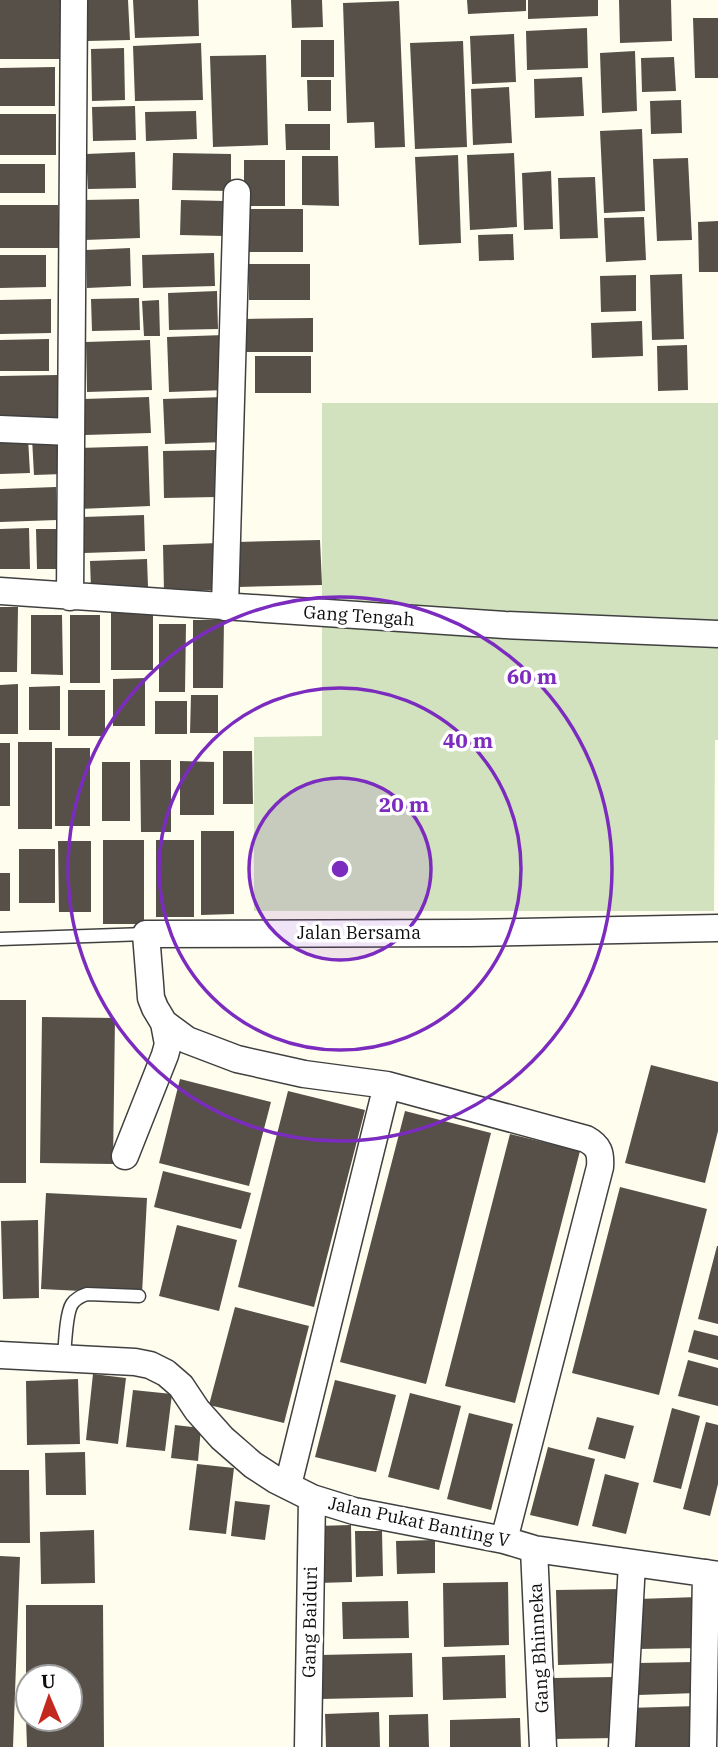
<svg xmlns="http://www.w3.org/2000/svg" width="718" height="1747" font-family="'IBM Plex Serif',serif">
	<rect width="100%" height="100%" fill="#fffdee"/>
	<path fill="#d2e2be" d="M322 403H718V740H715L714 911H254V737L322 736Z"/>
	<path fill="#575049" d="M0 0H64L65 59H0Z
		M85 0H128L130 40 87 41Z
		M133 0H198L199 36 135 38Z
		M291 0H322L323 27 292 28Z
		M467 0H526V11L468 14Z
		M528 0H598V16L528 19Z
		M619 0H671L672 41 620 43Z
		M399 1 405 147 375 148 374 122 347 123 343 3Z
		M693 18H718V78H695Z
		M587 28 588 68 527 70 526 31Z
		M514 34 516 82 472 84 470 36Z
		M301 40H334V77H301Z
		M463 41 467 147 415 149 410 43Z
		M201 43 203 100 135 101 133 46Z
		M124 48 125 100 92 101 91 49Z
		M635 51 637 111 602 113 600 53Z
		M266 55 268 145 213 147 210 56Z
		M674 57 676 91 642 92 641 58Z
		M55 67V106H0V68Z
		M582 77 584 116 535 118 534 79Z
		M307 80H331V111H308Z
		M509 87 512 143 473 145 471 89Z
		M681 100 682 133 651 134 650 101Z
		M135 106 136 140 93 141 92 107Z
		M196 111 197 139 146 141 145 112Z
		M0 114H56V155H0Z
		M285 124H330V150H286Z
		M642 129 645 211 604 213 600 131Z
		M135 152 136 188 88 189 86 154Z
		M173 153 231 154V191L172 190Z
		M514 153 517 227 470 230 467 155Z
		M458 155 461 243 419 245 415 157Z
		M302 156H338L339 206 302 205Z
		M688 158 692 240 657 241 653 159Z
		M244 160H285V206H244Z
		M0 164H45V193H0Z
		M551 171 553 229 524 230 522 173Z
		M595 177 598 238 560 239 558 178Z
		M139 199 140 238 84 240 83 200Z
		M181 200 225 201 224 236 180 235Z
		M0 205H58V248H0Z
		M244 209H303V252H244Z
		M644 217 646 260 606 262 604 218Z
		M718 221V272H699L698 222Z
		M513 234 514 260 479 261 478 235Z
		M130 248 131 286 87 288 86 250Z
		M214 253 215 286 143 288 142 255Z
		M0 255H46V287L0 288Z
		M249 264H310V300H249Z
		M682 274 684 339 652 340 650 275Z
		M636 275V311L601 312 600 276Z
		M217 291 218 329 169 330 168 293Z
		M139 298 140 330 92 331 91 299Z
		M51 299V333L0 334V300Z
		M159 300 160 336H144L142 301Z
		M313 318V352H243V319Z
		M642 321 643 356 592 358 591 323Z
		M224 335 226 390 169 392 167 337Z
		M49 339V371H0V340Z
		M150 340 152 390 87 392 86 342Z
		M687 345 688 390 658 391 657 346Z
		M255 356H311V393H255Z
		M58 375 59 418 0 419V376Z
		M149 397 151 433 85 435 83 399Z
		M224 397 225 442 165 444 163 399Z
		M62 437 63 474 34 475 32 438Z
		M28 438 30 473 0 474V439Z
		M148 446 150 506 79 509 78 448Z
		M216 450 217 497 164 498 163 451Z
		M56 487 57 520 0 522V489Z
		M144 515 145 551 84 553 83 517Z
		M29 528 30 569H0V529Z
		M36 529H57L58 569H37Z
		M320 540 322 585 238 587 237 542Z
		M219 543 221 590 164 592 163 545Z
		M147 559 148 587 91 589 90 561Z
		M0 607H18L17 672H0Z
		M153 612V670H111V613Z
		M31 615H62L63 675 31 674Z
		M70 615H100V683H70Z
		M193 620H224L223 688H193Z
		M159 624H186L185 692H159Z
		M145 678V726H113V679Z
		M18 684V734H0V685Z
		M60 686V730H29V687Z
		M68 690H105V736H68Z
		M191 695H218V733H190Z
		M155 701H187V734H155Z
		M18 742H52V829H18Z
		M0 743H10V806H0Z
		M55 748H90V826H55Z
		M223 751H252L253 804H223Z
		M140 760H171V832H141Z
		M180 761 214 762V815H180Z
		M102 762H130V821H102Z
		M201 831H234V914L201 915Z
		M103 840H144V924H103Z
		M156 840H194V917H156Z
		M58 841H91V912H59Z
		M19 849H55V903H19Z
		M0 873H10V911H0Z
		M0 1000H26V1183H0Z
		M42 1017 115 1018 113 1164 40 1163Z
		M651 1065 718 1082V1131L705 1183 625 1163Z
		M180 1079 271 1102 249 1186 159 1163Z
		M288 1091 365 1110 314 1307 238 1287Z
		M405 1111 491 1133 426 1384 340 1362Z
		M510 1134 580 1151 515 1403 445 1386Z
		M163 1171 251 1193 241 1229 154 1207Z
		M620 1187 707 1209 659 1395 572 1373Z
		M46 1193 147 1198 142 1294 41 1289Z
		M38 1220 39 1298 3 1299 1 1221Z
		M177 1225 237 1240 219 1311 159 1296Z
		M717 1246H718V1324L698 1319Z
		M235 1307 309 1326 284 1423 209 1405Z
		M694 1330 718 1336V1360L688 1352Z
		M688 1360 718 1368V1406L678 1396Z
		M93 1374 126 1378 118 1444 86 1440Z
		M78 1379 80 1444 27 1445 26 1381Z
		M335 1380 396 1395 376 1472 315 1457Z
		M133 1390 172 1394 165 1451 126 1447Z
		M410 1393 461 1406 439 1490 388 1477Z
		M672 1408 700 1416 681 1489 653 1482Z
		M469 1413 513 1424 491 1510 447 1499Z
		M597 1417 634 1426 625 1459 588 1449Z
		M706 1422 718 1425V1484L710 1516 683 1509Z
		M175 1425 201 1428 198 1461 171 1458Z
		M548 1447 595 1459 578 1526 530 1515Z
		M85 1452 86 1495H46L45 1453Z
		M197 1464 234 1468 226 1534 189 1530Z
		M0 1470H29L30 1543H0Z
		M605 1474 639 1483 626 1534 592 1526Z
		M235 1501 270 1505 265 1540 231 1536Z
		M351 1525 352 1582 318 1583 316 1526Z
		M94 1530 95 1583 41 1584 40 1532Z
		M355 1531H382L383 1576 356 1577Z
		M435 1540V1573L397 1574 396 1541Z
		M0 1556 20 1557 13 1747H0Z
		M508 1582 509 1645 444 1647 443 1583Z
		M622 1589 624 1663 558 1665 556 1590Z
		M698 1597 700 1648 638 1649V1599Z
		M408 1601 409 1638 343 1639 342 1602Z
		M26 1605H103L104 1747H27L26 1719H70V1677H26Z
		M412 1653 413 1697 321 1699 320 1655Z
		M505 1655 506 1698 443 1700 442 1657Z
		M696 1662 697 1693 638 1695 637 1663Z
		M614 1677 615 1738 554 1739 553 1678Z
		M699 1706 700 1747H627L626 1708Z
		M379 1712 380 1747H326L325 1714Z
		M428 1714 429 1747H389V1715Z
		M520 1718 521 1747H450V1720Z"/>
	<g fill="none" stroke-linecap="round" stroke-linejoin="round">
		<g stroke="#404040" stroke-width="15">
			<path id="service" d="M0 939 146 934
				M64 1357C65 1345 66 1313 72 1304 76 1298 81 1296 87 1294L139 1296"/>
		</g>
		<g stroke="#404040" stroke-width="29">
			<path id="minor" d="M0 429 71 432
				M0 591 505 625 718 634
				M70 597 74 0
				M225 607 237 193
				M125 1156 165 1055 168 1044 164 1023
				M0 1355 135 1362 150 1365 166 1373 181 1386 197 1410 222 1438 253 1465 276 1480 312 1498 354 1511 504 1540 534 1549 718 1575
				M288 1485 387 1085
				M504 1540 600 1167C601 1153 599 1146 586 1139L387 1085 304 1074 237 1059 187 1040 164 1023 155 1008 151 998 150 984 146 934 469 933 718 928
				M534 1549 543 1747
				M308 1747 312 1498
				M622 1747 632 1563
				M703 1747 706 1573"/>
		</g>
		<use href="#service" stroke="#fff" stroke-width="12"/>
		<use href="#minor" stroke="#fff" stroke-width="26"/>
	</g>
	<circle cx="340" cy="869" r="91" fill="#7b2cbf" fill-opacity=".12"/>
	<g fill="none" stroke="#7b2cbf" stroke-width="3.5">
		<circle cx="340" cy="869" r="91"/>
		<circle cx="340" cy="869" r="181"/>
		<circle cx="340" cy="869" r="272"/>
	</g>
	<g text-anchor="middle" stroke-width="7" stroke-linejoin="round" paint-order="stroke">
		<g font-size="18" fill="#0d0d0d" stroke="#fff">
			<text transform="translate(359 616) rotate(4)" y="6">Gang Tengah</text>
			<text x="359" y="939">Jalan Bersama</text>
			<text transform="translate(419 1522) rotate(12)" y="6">Jalan Pukat Banting V</text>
			<text transform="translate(310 1622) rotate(-89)" y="6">Gang Baiduri</text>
			<text transform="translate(539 1648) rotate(-93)" y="6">Gang Bhinneka</text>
		</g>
	</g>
	<circle cx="340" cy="869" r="10" fill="#7b2cbf" stroke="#fff" stroke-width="3.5"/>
	<g font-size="21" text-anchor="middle" font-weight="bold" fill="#7b2cbf" stroke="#fff" stroke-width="7" stroke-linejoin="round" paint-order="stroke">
		<text x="532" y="684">60 m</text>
		<text x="468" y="748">40 m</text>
		<text x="404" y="812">20 m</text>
	</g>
	<g transform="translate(49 1698) rotate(358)"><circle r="33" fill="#ffffff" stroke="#9e9e9e" stroke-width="2"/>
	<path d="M0-5L12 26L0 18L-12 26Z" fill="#c3291f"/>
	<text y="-10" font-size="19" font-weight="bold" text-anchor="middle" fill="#0d0d0d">U</text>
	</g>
</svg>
